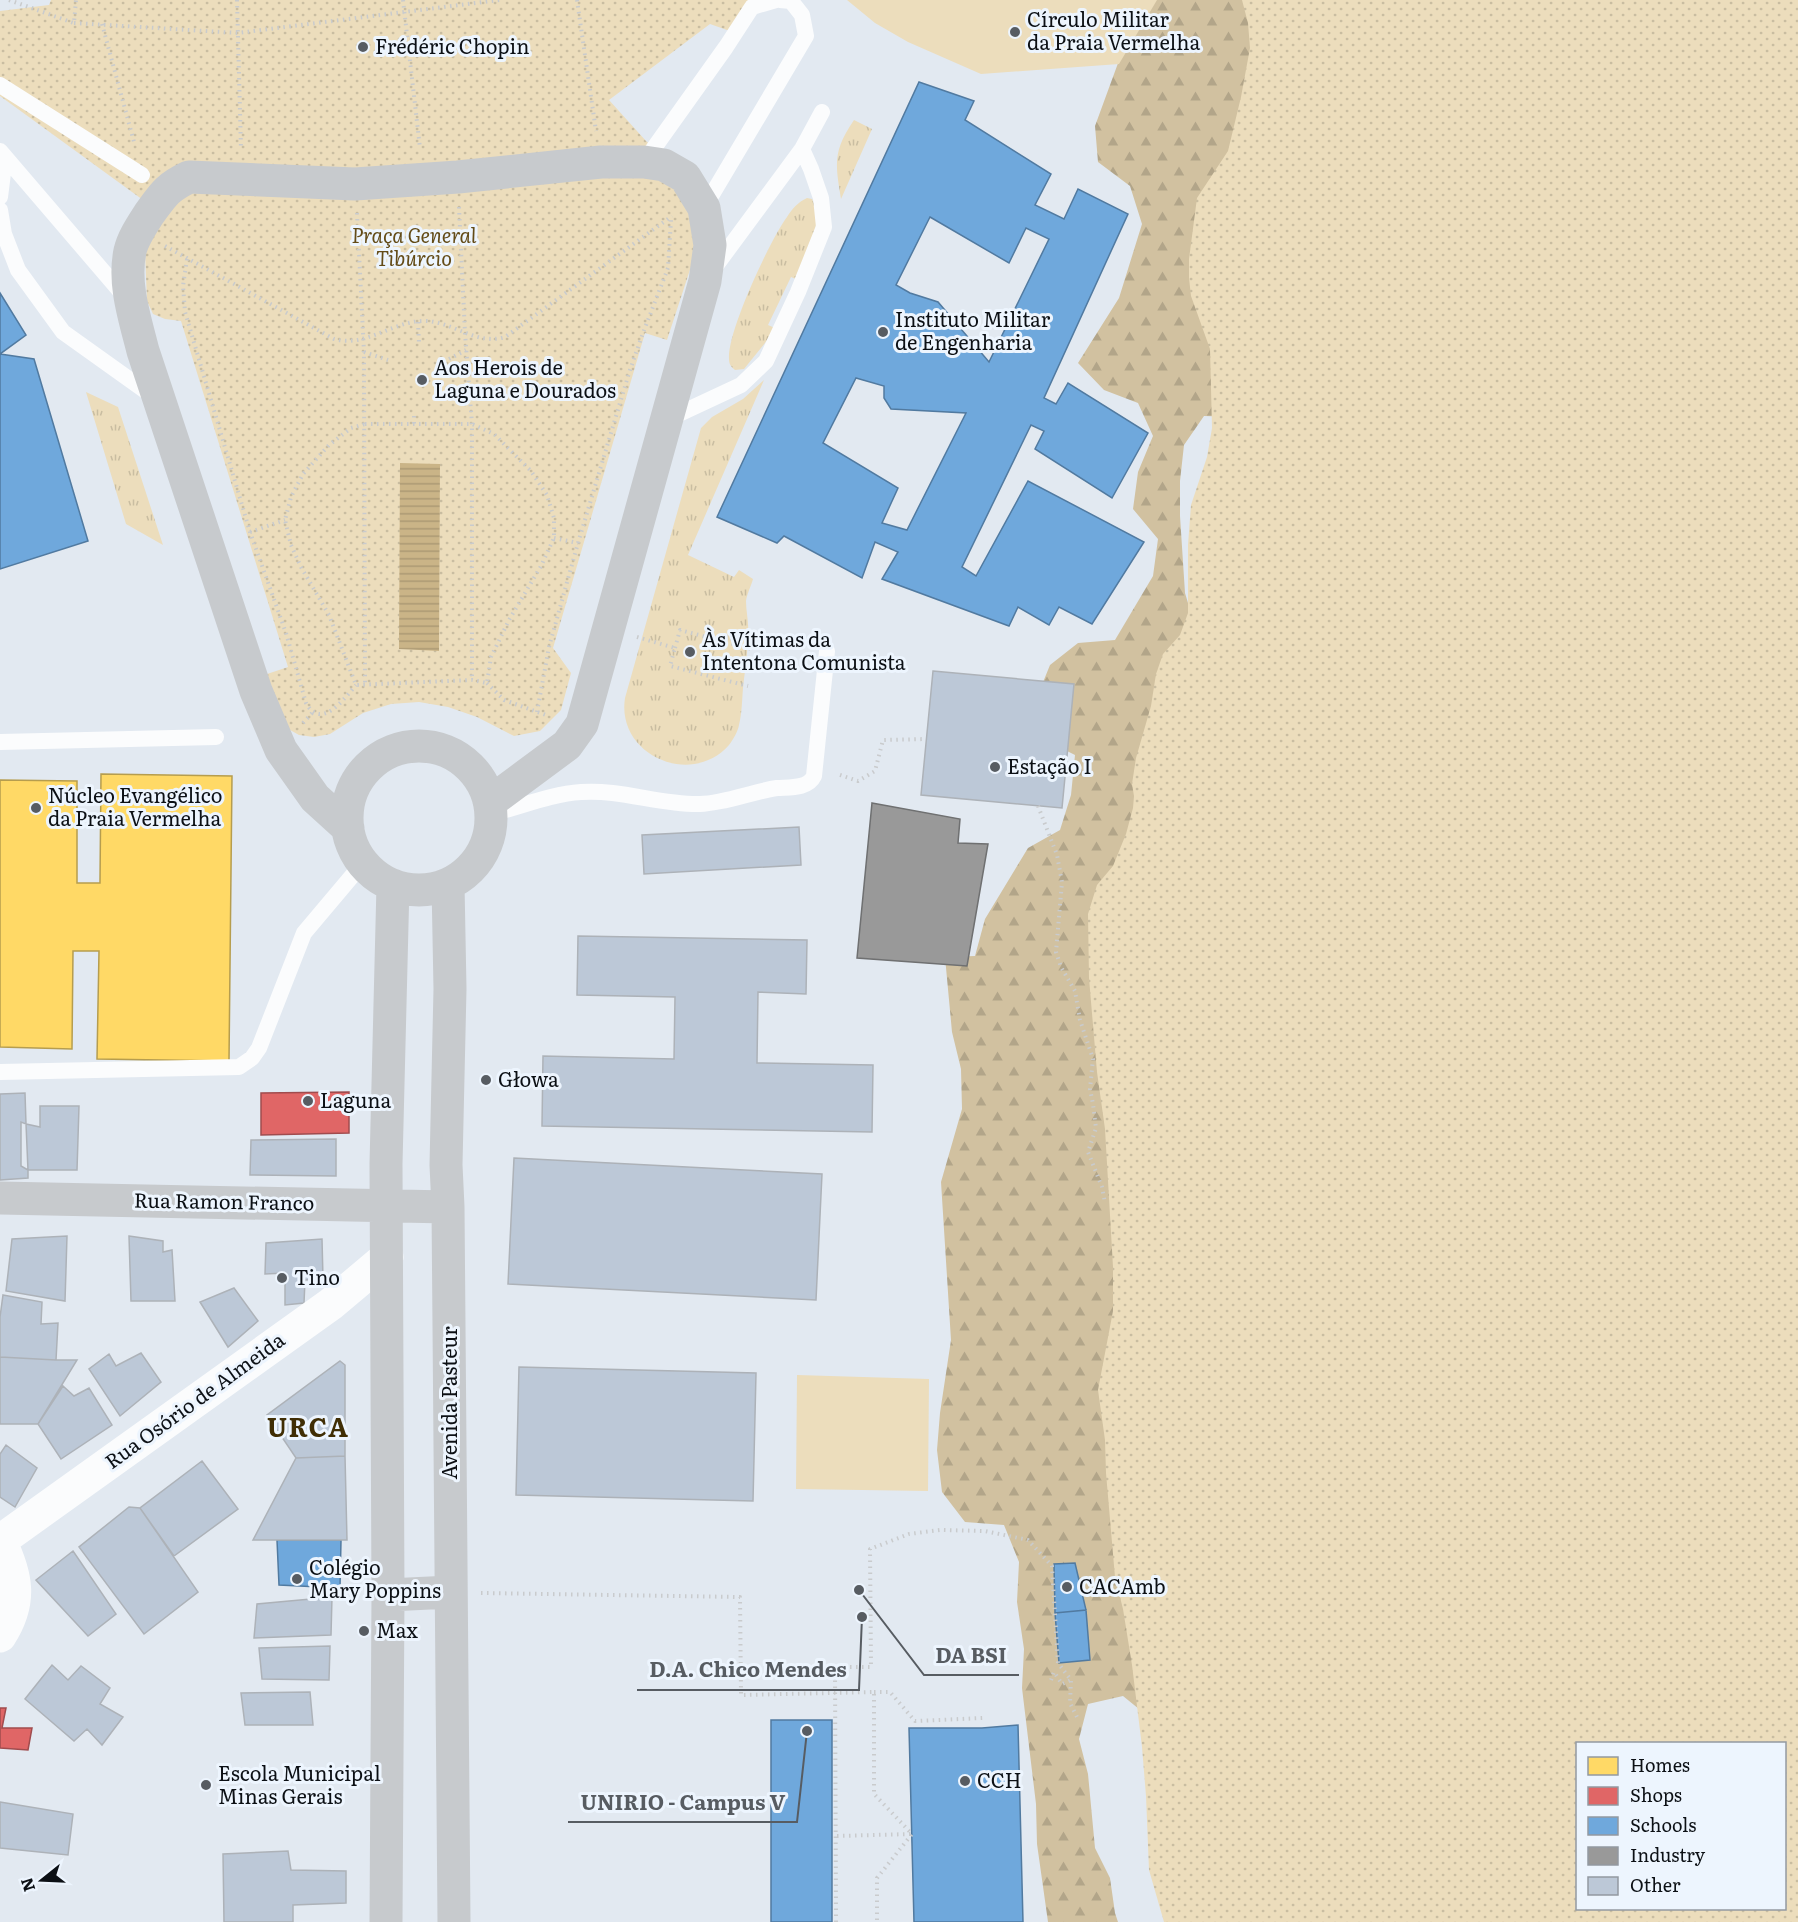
<svg xmlns="http://www.w3.org/2000/svg" width="1798" height="1922" font-family="Literata,serif">
	<defs>
		<pattern id="grass-tufts" width="24" height="20" patternUnits="userSpaceOnUse" patternTransform="scale(1.5)"><rect width="24" height="20" fill="#ecddbc"/><path d="M3 7l-1-3M5 7V3M7 7l1-3M15 17l-1-3M17 17v-4M19 17l1-3" fill="none" stroke="#c9bda1"/></pattern>
		<pattern id="forest-firs" width="22" height="20" patternUnits="userSpaceOnUse" patternTransform="scale(1.5)"><rect width="22" height="20" fill="#d1c1a0"/><path d="M5 1l3.5 6h-7zM16 11l3.5 6h-7z" fill="#b2a589"/></pattern>
		<pattern id="park-dots" width="8" height="8" patternUnits="userSpaceOnUse" patternTransform="scale(1.5)"><rect width="8" height="8" fill="#ecddbc"/><path d="M2 2h.1M6 6h.1" fill="none" stroke="#c9bda1" stroke-width="1.8" stroke-linecap="round"/></pattern>
		<pattern id="water-rules" width="6" height="5" patternUnits="userSpaceOnUse" patternTransform="scale(1.5)"><rect width="6" height="5" fill="#cab487"/><path d="M0 2.5h6" fill="none" stroke="#ac9a74"/></pattern>
	</defs>
	<rect width="100%" height="100%" fill="#e2e9f1"/>
	<path fill="url(#grass-tufts)" d="M854 120 872 129 841 199C835 163 833 151 854 120Z
		M807 198 812 199C825 223 806 256 798 280L791 277 768 325 775 328 765 343 744 369 735 370C731 367 729 364 729 359 727 332 770 240 787 217 792 209 798 202 807 198Z
		M764 380 688 555 734 577 739 570 753 579C751 586 747 594 746 601 746 612 749 622 748 633 748 651 745 670 743 688 742 700 742 713 739 725 738 731 733 740 729 745 691 788 616 755 625 698L701 428 712 417 743 399Z
		M86 392 118 407 163 545 126 524Z"/>
	<path fill="url(#forest-firs)" d="M1153 0H1278L1240 417 1204 416 1184 445 1180 481V516L1185 593 1578 1908 1257 1922 1182 1744 1123 1696 1088 1704 1079 1739 1088 1774 1095 1848 1110 1878 1115 1913 1118 1922H1048L1037 1844 1036 1804 1022 1688 1024 1649 1017 1602 1019 1562 1004 1525 965 1522 942 1492 937 1450 940 1413 951 1340 941 1182 962 1109 961 1069 952 1032 945 957 975 956 985 919 1028 848 1060 830 1071 795 1075 755 1041 738 1035 702 1050 665 1078 643 1115 640 1153 576 1158 539 1133 509 1138 472 1153 436 1138 403 1104 390 1078 363 1119 298 1142 224 1130 186 1098 162 1095 126 1121 55Z"/>
	<path fill="url(#park-dots)" fill-rule="evenodd" d="M51 0H764L741 35 710 24 609 100 646 141 665 158 702 233 667 340 645 333 553 648 571 673 561 710 540 731 514 736 477 717 448 707 419 702 391 704 363 713 330 734 314 737 299 735 283 726 267 674 288 667 181 321 165 319 153 314 147 301 143 200 0 96V11L49 5Z
		M1242 0H1798V1922H1164L1149 1870 1146 1796 1142 1747 1132 1665 1123 1609 1115 1577 1106 1473 1105 1440 1098 1390 1113 1311V1267L1105 1129 1097 1072 1089 978 1088 914 1097 885 1113 866 1126 834 1133 808 1134 796 1132 784 1136 758 1151 706 1156 674 1163 654 1180 635 1188 613V545L1191 505 1207 457 1212 428 1210 349 1191 296 1189 278V259L1197 198 1228 151 1241 97 1250 48 1248 23ZM1578 1744H1784V1908H1578Z"/>
	<path fill="#ecddbc" d="M847 0H1157L1119 64 981 74 908 42 875 23Z
		M797 1375 929 1379 928 1491 796 1489Z"/>
	<path fill="url(#water-rules)" d="M400 463 440 464 439 651 399 649Z"/>
	<path fill="#ffd966" stroke="#b69d4e" stroke-width="1.5" d="M101 774 232 776 229 1061 97 1059 99 951H73L72 1049 0 1047V780L77 781V883H100Z"/>
	<path fill="#e06666" stroke="#a04c4e" stroke-width="1.5" d="M349 1092V1133L261 1135V1093Z
		M0 1708H6L2 1728H32L28 1750 0 1748Z"/>
	<path fill="#6fa8dc" stroke="#517aa0" stroke-width="1.5" fill-rule="evenodd" d="M919 82 974 101 965 120 1051 174 1035 205 1064 219 1078 189 1128 214 1044 398 1056 404 1068 383 1148 433 1112 498 1035 449 1044 431 1031 425 962 567 976 576 1028 481 1144 542 1092 624 1059 607 1049 625 1018 607 1009 626 882 579 898 552 875 542 862 578 784 536 777 543 717 517ZM930 217 1009 263 1026 228 1049 239 989 362 938 302 910 293 896 285ZM856 378 884 386V398L891 409 966 413 907 530 882 523 898 488 823 443Z
		M0 293 26 335 0 354Z
		M0 354 34 359 88 541 0 569Z
		M277 1540H341L340 1588 279 1585Z
		M1075 1563 1086 1610 1055 1613 1054 1564Z
		M1086 1610 1090 1660 1059 1663 1055 1613Z
		M771 1720H832V1922H771Z
		M1018 1725 1023 1922H914L909 1728H982Z"/>
	<path fill="#999" stroke="#6f7071" stroke-width="1.5" d="M872 803 960 819 958 843 988 844 967 966 857 958Z"/>
	<path fill="#bcc8d7" stroke="#adb2b8" stroke-width="1.5" d="M933 671 1074 684 1062 808 921 795Z
		M799 827 801 865 644 874 642 835Z
		M578 936 807 940 806 994 758 992 757 1063 873 1065 872 1132 542 1126 543 1056 674 1059 675 997 577 995Z
		M25 1093 26 1124 21 1122V1166L28 1170V1178L0 1180V1094Z
		M40 1106H79L77 1170H28L26 1124 40 1127Z
		M336 1139V1176L250 1175 251 1140Z
		M514 1158 822 1174 816 1300 508 1284Z
		M67 1236 65 1301 6 1291 12 1239Z
		M129 1236 163 1241V1252L172 1250 175 1301H131Z
		M322 1239 323 1279 305 1280 304 1303 285 1305V1273L265 1274 266 1243Z
		M234 1288 258 1321 228 1347 200 1302Z
		M3 1295 42 1302 41 1324 58 1323 56 1360 0 1357V1317Z
		M141 1353 161 1382 120 1416 89 1369 109 1354 116 1366Z
		M0 1357 56 1360H77L38 1424H0Z
		M340 1361 345 1365V1456L296 1458 267 1415Z
		M519 1367 756 1373 753 1501 516 1495Z
		M63 1386 74 1396 89 1388 112 1425 61 1459 38 1424Z
		M6 1445 37 1468 15 1507 0 1497V1454Z
		M345 1456 347 1540H253L296 1458Z
		M202 1461 238 1509 174 1556 140 1508Z
		M129 1507 140 1508 198 1592 144 1634 79 1547Z
		M73 1551 116 1614 88 1636 36 1580Z
		M332 1597 331 1635 254 1638 257 1604Z
		M330 1646 329 1680 262 1679 259 1648Z
		M52 1665 68 1680 81 1666 110 1688 100 1704 123 1717 102 1745 87 1729 74 1741 25 1699Z
		M310 1692 313 1725H245L241 1693Z
		M0 1802 73 1814 68 1855 0 1848Z
		M288 1851 291 1870 346 1871V1903L293 1905V1922H224L223 1854Z"/>
	<g fill="none" stroke-linecap="round" stroke-linejoin="round">
		<path stroke="#c9cbcd" stroke-width="4" stroke-dasharray="1.5 4.5" stroke-linecap="butt" d="M9 0 74 23 76 0
			M237 0 241 149
			M403 0 420 148
			M577 0 596 131
			M74 23 238 33 500 0
			M102 24 134 142
			M459 207 465 333 472 424V680
			M357 213 364 352 365 683
			M165 246 334 339C366 348 392 321 424 321 453 321 476 346 505 337L672 216
			M187 259 183 286 185 312 250 532 286 633 306 703C321 731 344 699 356 685
			M418 322 419 343
			M364 352 388 360
			M449 359 466 350
			M414 416V424
			M365 424H472L494 434 531 471 547 495 554 518V538L541 566 509 620 491 657 487 683 472 680 356 685 329 615 301 567 291 545 285 520 291 497 303 474 329 445 351 428Z
			M250 532 285 520
			M554 538 578 543
			M637 637 675 648 670 666 748 686
			M675 648 680 630 752 649
			M487 683 504 700 549 716
			M537 712 549 647 578 543 629 373 643 333 668 268 671 220
			M303 723 313 712
			M840 775 858 781 875 771 883 740 926 739
			M1038 806 1057 855 1062 882 1056 952 1061 967 1075 991 1080 1020 1093 1059 1090 1089 1093 1104 1096 1128 1088 1152 1102 1187 1105 1203
			M481 1593 740 1597 741 1695 874 1692V1794L912 1834 877 1878V1922
			M1051 1680 1054 1672 1062 1684 1071 1680
			M874 1692H890L915 1721 983 1718
			M837 1836 911 1834
			M836 1922 835 1667H871L870 1549 909 1534 940 1530 985 1531 1028 1540 1052 1566 1058 1663 1071 1680 1070 1703 1077 1717"/>
		<path stroke="#fbfcfd" stroke-width="16" d="M0 85 142 175
			M0 151 126 298
			M644 162 726 47 752 7 776 0
			M0 197 5 157
			M704 208 806 36 802 15 791 1 780 0
			M0 210 4 234 18 270 63 332 154 397
			M712 271 802 149 822 112
			M666 420 741 385 766 361 798 292 824 227 821 198 811 169 802 149
			M0 742 216 737
			M491 814C520 807 551 794 581 792 621 789 660 805 700 804 726 803 751 792 777 788 789 787 808 789 814 776L827 651
			M0 1072 239 1067 252 1058 259 1048 304 933 363 863"/>
		<path stroke="#fbfcfd" stroke-width="33" d="M0 1541 331 1304 387 1257
			M0 1541C17 1576 22 1602 0 1636"/>
		<path stroke="#c7cacd" stroke-width="33" d="M347 818a72 72 0 1 1 144 0a72 72 0 1 1-144 0Z
			M348 828 315 798 281 750 256 691 143 351C135 319 123 284 130 251 133 238 142 225 149 214 163 195 166 188 189 177L355 184 458 177 601 162H644L664 165 685 177 704 208 710 245 705 281 582 724 567 745 490 802
			M448 884 450 989 446 1165 448 1207 454 1922
			M0 1198 448 1207
			M388 1595 451 1592
			M386 1922 388 1595 386 1164 393 885"/>
	</g>
	<g fill="#575c62" stroke="#edf5fe" stroke-width="2">
		<circle cx="1015" cy="32" r="6"/>
		<circle cx="363" cy="47" r="6"/>
		<circle cx="883" cy="332" r="6"/>
		<circle cx="422" cy="380" r="6"/>
		<circle cx="690" cy="652" r="6"/>
		<circle cx="995" cy="767" r="6"/>
		<circle cx="36" cy="808" r="6"/>
		<circle cx="486" cy="1080" r="6"/>
		<circle cx="308" cy="1101" r="6"/>
		<circle cx="282" cy="1278" r="6"/>
		<circle cx="297" cy="1579" r="6"/>
		<circle cx="1067" cy="1587" r="6"/>
		<circle cx="364" cy="1631" r="6"/>
		<circle cx="965" cy="1781" r="6"/>
		<circle cx="206" cy="1785" r="6"/>
	</g>
	<g text-anchor="middle" stroke-width="6" stroke-linejoin="round" paint-order="stroke">
		<g font-size="20" fill="#0c1015" stroke="#edf5fe" text-anchor="start">
			<text x="1027" y="27">Círculo Militar<tspan x="1027" dy="23">da Praia Vermelha</tspan></text>
			<text x="375" y="54">Frédéric Chopin</text>
			<text x="895" y="327">Instituto Militar<tspan x="895" dy="23">de Engenharia</tspan></text>
			<text x="434" y="375">Aos Herois de<tspan x="434" dy="23">Laguna e Dourados</tspan></text>
			<text x="702" y="647">Às Vítimas da<tspan x="702" dy="23">Intentona Comunista</tspan></text>
			<text x="1007" y="774">Estação I</text>
			<text x="48" y="803">Núcleo Evangélico<tspan x="48" dy="23">da Praia Vermelha</tspan></text>
			<text x="498" y="1087">Głowa</text>
			<text x="320" y="1108">Laguna</text>
			<text x="294" y="1285">Tino</text>
			<text x="309" y="1575">Colégio<tspan x="309" dy="23">Mary Poppins</tspan></text>
			<text x="1079" y="1594">CACAmb</text>
			<text x="376" y="1638">Max</text>
			<text x="218" y="1781">Escola Municipal<tspan x="218" dy="23">Minas Gerais</tspan></text>
			<text x="977" y="1788">CCH</text>
		</g>
		<g font-size="20" font-style="italic" fill="#634b17" stroke="#edf5fe">
			<text x="414" y="243">Praça General<tspan x="414" dy="23">Tibúrcio</tspan></text>
		</g>
		<g font-size="20" fill="#0c1015" stroke="#edf5fe">
			<text transform="translate(224 1202) rotate(1)" y="7">Rua Ramon Franco</text>
			<text transform="translate(195 1401) rotate(-36)" y="7">Rua Osório de Almeida</text>
			<text transform="translate(450 1403) rotate(-90)" y="7">Avenida Pasteur</text>
		</g>
		<g font-size="26" font-weight="bold" letter-spacing="1.5" fill="#402e05" stroke="#edf5fe">
			<text x="308" y="1437">URCA</text>
		</g>
	</g>
	<path fill="none" stroke="#575c62" stroke-width="2" d="M859 1590L924 1675H1019M862 1617L859 1690H637M807 1731L797 1822H568"/>
	<g fill="#575c62" stroke="#edf5fe" stroke-width="2">
		<circle cx="859" cy="1590" r="6"/>
		<circle cx="862" cy="1617" r="6"/>
		<circle cx="807" cy="1731" r="6"/>
	</g>
	<g font-size="21" text-anchor="middle" font-weight="bold" fill="#575c62" stroke="#edf5fe" stroke-width="6" stroke-linejoin="round" paint-order="stroke">
		<text x="971" y="1663">DA BSI</text>
		<text x="748" y="1677">D.A. Chico Mendes</text>
		<text x="683" y="1810">UNIRIO - Campus V</text>
	</g>
	<rect x="1576" y="1742" width="210" height="168" fill="#edf5fe" stroke="#9399a1" stroke-width="1.5"/>
	<rect x="1588" y="1757" width="30" height="18" fill="#ffd966" stroke="#9399a1" stroke-width="1.5"/>
	<text x="1630" y="1772" font-size="18" fill="#0c1015">Homes</text>
	<rect x="1588" y="1787" width="30" height="18" fill="#e06666" stroke="#9399a1" stroke-width="1.5"/>
	<text x="1630" y="1802" font-size="18" fill="#0c1015">Shops</text>
	<rect x="1588" y="1817" width="30" height="18" fill="#6fa8dc" stroke="#9399a1" stroke-width="1.5"/>
	<text x="1630" y="1832" font-size="18" fill="#0c1015">Schools</text>
	<rect x="1588" y="1847" width="30" height="18" fill="#999999" stroke="#9399a1" stroke-width="1.5"/>
	<text x="1630" y="1862" font-size="18" fill="#0c1015">Industry</text>
	<rect x="1588" y="1877" width="30" height="18" fill="#bcc8d7" stroke="#9399a1" stroke-width="1.5"/>
	<text x="1630" y="1892" font-size="18" fill="#0c1015">Other</text>
	<g transform="translate(42 1880) rotate(252)" stroke="#edf5fe" stroke-width="4.5" paint-order="stroke">
	<path d="M0-4.5L10 22L0 15L-10 22Z" fill="#0c1015"/>
	<text y="-9" font-size="16" font-weight="bold" text-anchor="middle" fill="#0c1015">N</text>
	</g>
</svg>
